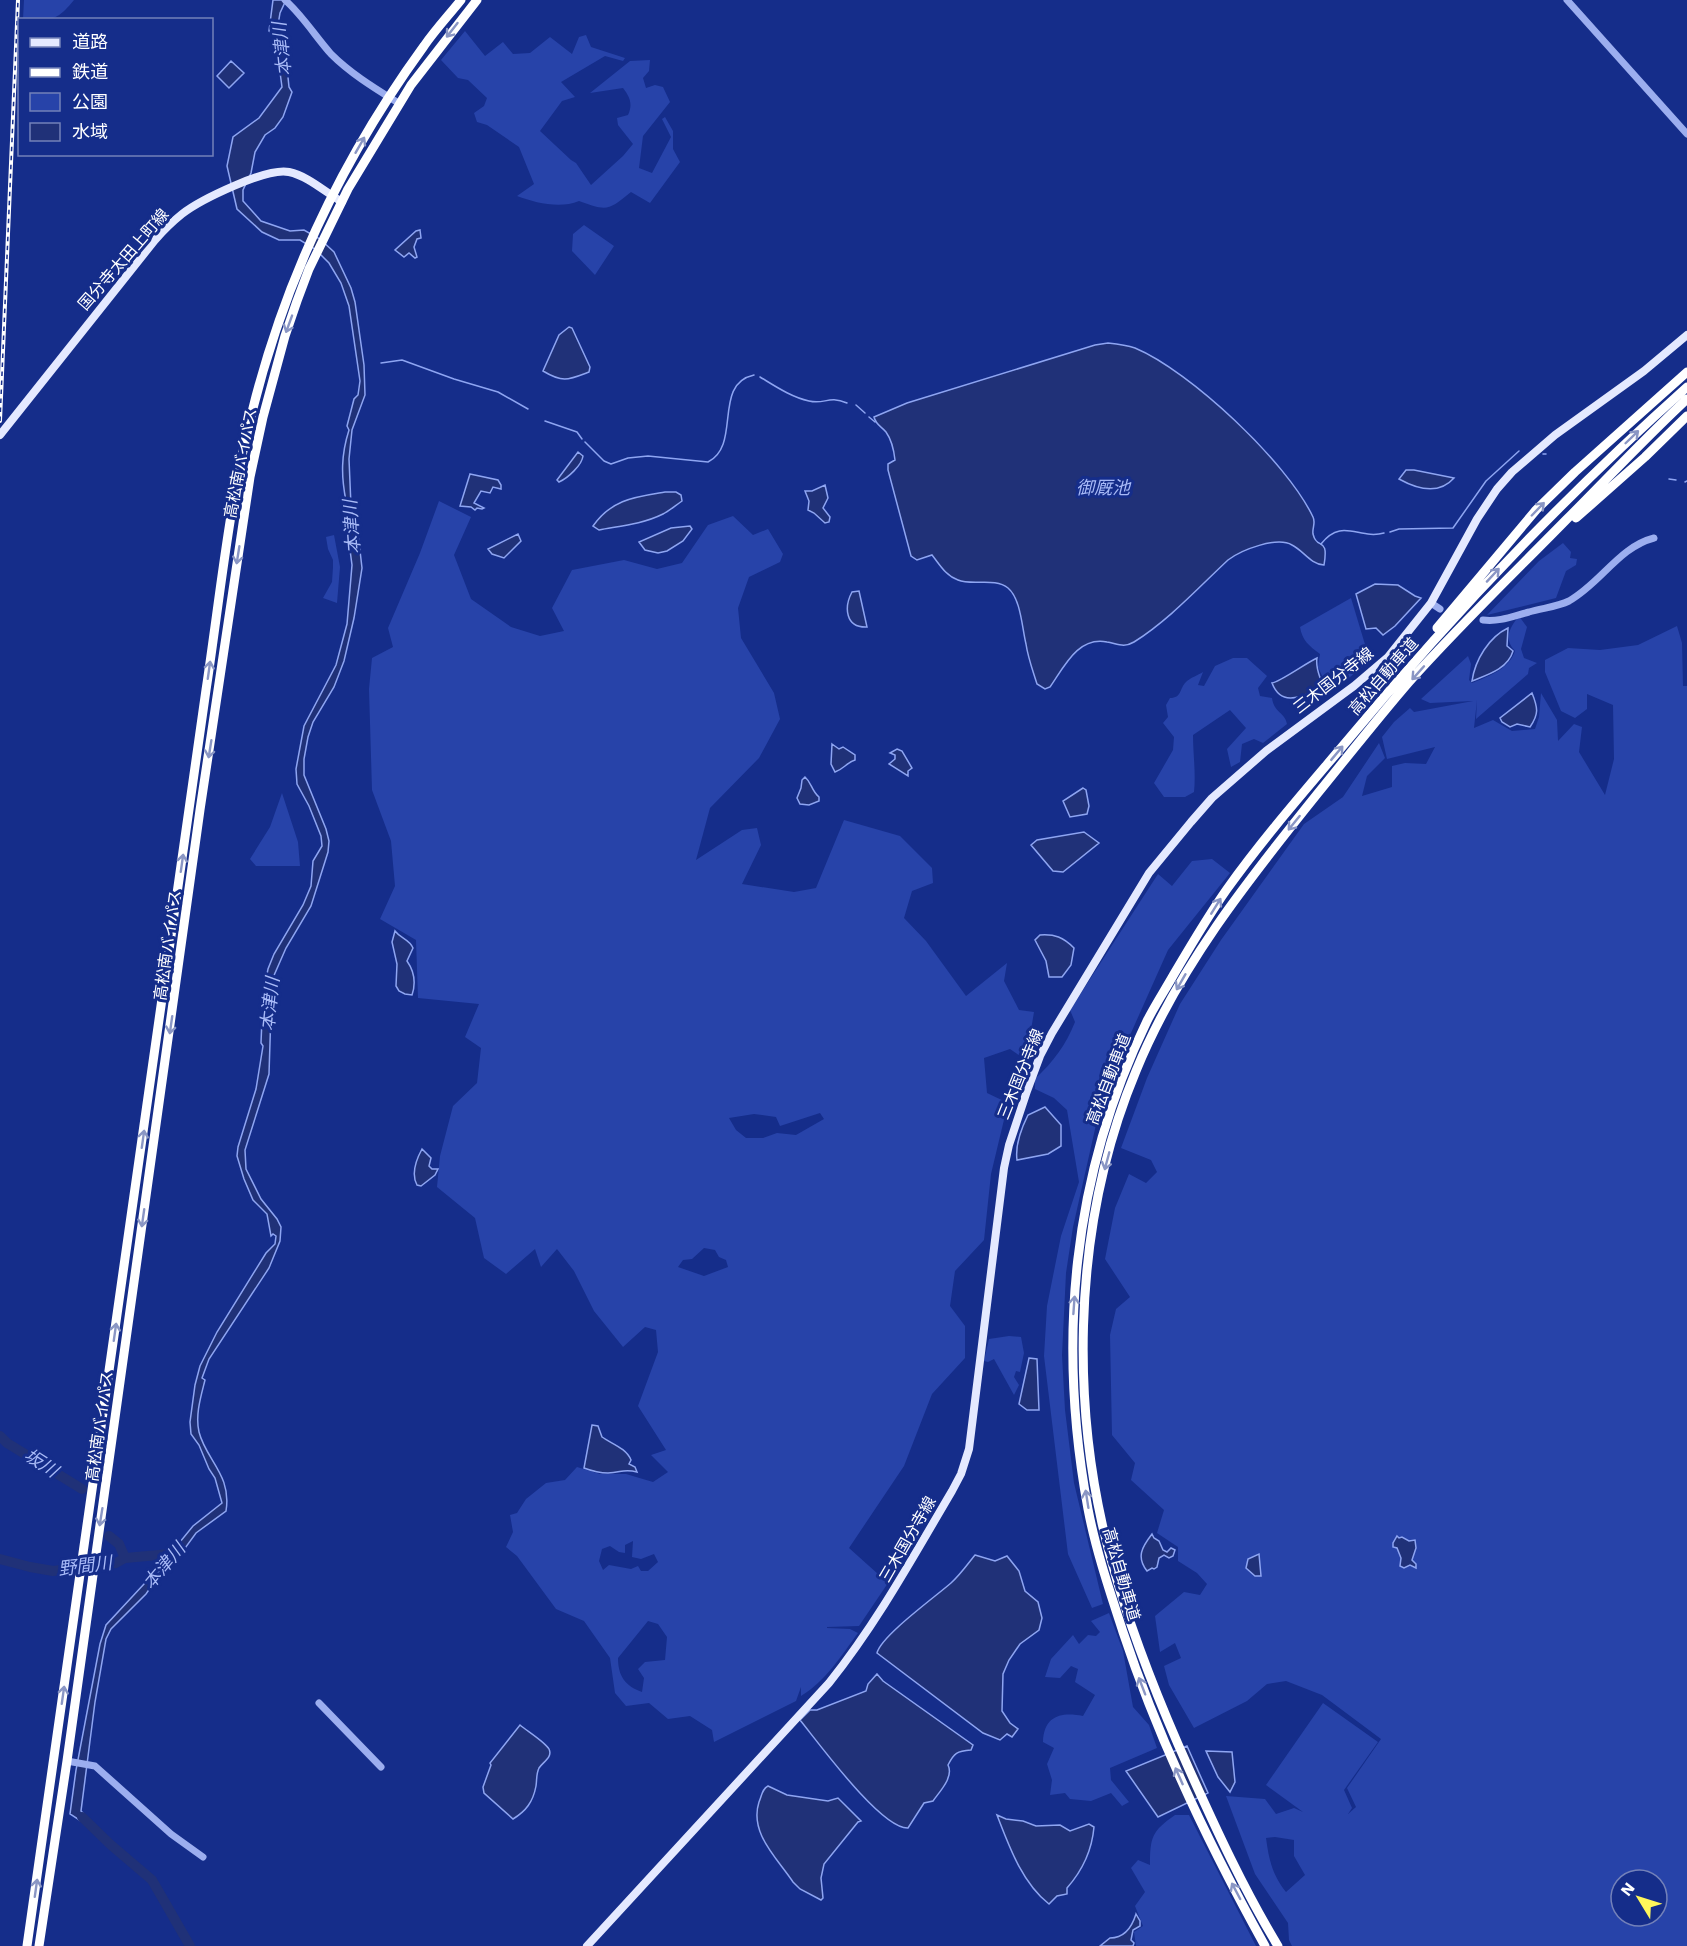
<svg xmlns="http://www.w3.org/2000/svg" width="1687" height="1946" font-family="'Work Sans','Noto Sans JP',sans-serif">
	<rect width="100%" height="100%" fill="#152d8a"/>
	<path fill="#2743a9" fill-rule="evenodd" d="M24 0H74C55 23 51 20 23 19Z
		M465 31 485 56 503 42 513 54 530 53 550 37 572 54 579 37 586 35 591 47 625 58 623 61 605 56 561 82 575 97 562 101 540 131 571 160 576 163 591 185 623 156 633 144 618 125 617 118 628 115C633 104 630 97 623 88L590 93 630 61 650 60 649 71 643 78 646 88 655 85 663 87 670 102 643 136 639 168 652 173 671 137 662 119 665 117 673 131V149L680 162 650 203 631 192C608 211 607 211 579 201 560 209 536 203 517 196L534 184 519 147 487 125 477 122 474 113 484 106 487 98 468 80 458 78 441 60Z
		M584 225 614 246 595 275 572 251 573 234Z
		M439 501 471 517 454 555 471 599 511 627 540 636 564 631 552 608 572 570 624 560 657 569 682 563 708 525 733 516 753 535 768 529 783 554 780 562 749 577 738 608 741 638 774 693 780 719 759 758 710 808 696 860 742 830 757 828 761 845 742 884 794 892 816 888 844 820 900 836 932 868 933 883 912 891 904 918 926 941 966 996 1007 963 1004 981 1019 1010 1034 1012 1026 1060 1010 1049 984 1058 987 1093 1008 1103 991 1174 984 1240 955 1271 950 1306 965 1326V1358L932 1394 904 1466 849 1548 888 1583 859 1626 827 1627V1628L850 1629 858 1633C841 1656 826 1681 801 1696V1687L796 1701 714 1742 712 1730 690 1716 668 1719 649 1703 626 1706 615 1693 610 1658 584 1621 556 1609 517 1556 506 1547 513 1532 510 1515 517 1513 526 1499 546 1483 565 1480 577 1467 600 1474H626L653 1482 668 1472 651 1455 666 1450 638 1406 658 1352 656 1330 645 1327 623 1347 594 1311 574 1271 557 1249 541 1267 535 1249 506 1274 484 1258 475 1218 437 1187 440 1156 453 1106 477 1083 481 1048 465 1037 479 1004 418 998 416 940 380 919 395 886 391 841 372 790 369 689 372 658 393 647 388 628 420 553ZM820 1113 824 1119 796 1135 777 1133 763 1138H746L736 1130 729 1118 754 1114 776 1117 780 1126ZM704 1248 715 1250 719 1257 726 1260 728 1267 704 1276 678 1267 683 1260 692 1259ZM633 1541 632 1557 641 1559 654 1554 658 1562 648 1571H641L638 1566 631 1569 609 1565 603 1570 599 1561 602 1549 610 1546 619 1552 625 1553V1545ZM648 1621 658 1624 667 1637 665 1660 645 1662 638 1669 644 1678 642 1692C625 1686 618 1676 618 1658Z
		M334 535 340 567 337 603 323 598 332 582 333 567V560L328 549 326 537Z
		M1563 543 1571 552 1570 558 1577 559 1576 565 1566 571 1556 598 1487 615 1539 561Z
		M1351 598 1370 661 1330 693 1318 667 1320 654C1309 646 1302 640 1300 627Z
		M1519 616 1527 627 1521 649 1524 658 1537 663 1529 668 1528 674 1476 719 1477 700 1474 728 1493 720 1512 731 1535 729 1539 717 1541 693 1557 720 1558 741 1574 724 1582 727 1579 752 1605 795 1614 759 1613 705 1587 694V709L1575 718 1561 711 1545 672V660L1568 648 1600 650 1638 645 1677 626 1682 643 1683 686H1687V1946H1292L1289 1940 1288 1923 1255 1874 1226 1796 1265 1799 1276 1814 1294 1808 1303 1812 1266 1785 1323 1703 1378 1742 1344 1790 1352 1808 1348 1814 1356 1807 1347 1788 1381 1739 1322 1695 1286 1681 1267 1684 1247 1701 1194 1728 1169 1685 1164 1666 1181 1658 1175 1643 1160 1652 1155 1616 1184 1592 1200 1595 1207 1584 1197 1573 1178 1561V1547L1157 1533 1164 1510 1131 1480 1135 1463 1112 1435 1110 1335 1116 1309 1130 1297 1105 1259 1115 1208 1129 1174 1146 1183 1157 1172 1151 1160 1121 1148 1147 1078 1180 1004 1221 940 1304 824 1343 797 1379 743 1385 758 1367 776 1362 796 1392 787V766L1405 763 1426 764 1435 747 1387 759 1382 737 1394 722 1410 708 1414 712 1473 701 1430 703 1421 699 1468 656 1471 664 1469 680 1472 683C1488 677 1510 668 1515 651 1503 639 1510 627 1519 616ZM1275 1837 1294 1840V1856L1305 1875 1286 1892C1272 1874 1269 1860 1266 1838ZM1621 1880H1657V1916H1621Z
		M1233 658H1247L1267 676 1258 688 1260 696 1272 698C1274 713 1285 712 1287 724L1263 743 1254 739 1242 744 1240 762 1231 767 1227 749 1246 728 1230 710 1193 735C1193 754 1196 773 1194 792L1185 797H1164L1154 783 1173 750 1174 737 1163 723 1168 717 1166 705 1170 698C1182 698 1179 689 1186 682 1190 678 1198 675 1203 672L1198 685 1204 686 1215 666Z
		M282 793 298 842 300 866H256L250 859 270 827Z
		M1212 859 1230 873 1168 950 1102 1098 1073 1227 1066 1273 1062 1355 1065 1410 1074 1483 1103 1604 1092 1608 1068 1554 1044 1356 1047 1306 1061 1236 1079 1182 1067 1110 1054 1098 1035 1089V1079C1053 1062 1066 1045 1075 1022L1070 1010 1158 874 1172 886 1192 861Z
		M1009 1336 1021 1337 1024 1353 1020 1372 1016 1371 1014 1377 1019 1385 1014 1395 994 1359 988 1362 984 1361 989 1339Z
		M1109 1613 1123 1651 1133 1707 1149 1725 1157 1748 1110 1768 1111 1780 1129 1802 1122 1806 1111 1793 1091 1801 1070 1799 1065 1793 1050 1795 1052 1780 1047 1764 1054 1748 1043 1742C1044 1715 1062 1712 1083 1716L1095 1695 1075 1682 1078 1669 1071 1666 1060 1678 1045 1677 1051 1659 1073 1635 1079 1644 1088 1635 1096 1636 1100 1632 1091 1621Z
		M1175 1815H1189L1256 1946H1136L1134 1932 1143 1926 1135 1906 1145 1892 1131 1868 1138 1860 1150 1865C1150 1837 1152 1831 1175 1815Z"/>
	<path fill="#203178" stroke="#8ea5f2" stroke-width="1.5" d="M273 0H286L280 13 278 25 285 48 289 87 292 92 283 117 275 128 265 135 255 152 251 173 243 190V201L261 221 290 231 304 230 320 239 334 252 351 288 355 302 364 365 365 395 352 430 349 459 351 506 356 516 362 568 354 618 344 661 334 687 313 722 308 737 304 759V775L326 829 329 841 328 852 311 906 286 948 272 980 269 1074 245 1150 246 1169 261 1199 277 1219 281 1227 280 1241 269 1268 209 1359 202 1378 205 1380C201 1396 195 1415 199 1432 206 1460 232 1475 226 1511L196 1533 183 1551 173 1555 146 1594 111 1629 106 1639 95 1702 81 1811 93 1823 90 1827 70 1814 76 1770 100 1644 106 1625 144 1584 159 1572 165 1557 164 1553 180 1542 193 1526 222 1503 215 1478 209 1469 199 1445 191 1434 190 1422 195 1385 200 1366 217 1332 266 1253 275 1244 276 1236 273 1234 271 1236 267 1214 253 1200 244 1179 237 1156 238 1147 256 1089 263 1046 261 1043 263 995 268 969 274 954 303 905 311 886 313 861 322 846 321 836 309 806 297 784 296 769 304 726 336 665 347 624 352 565 344 505 346 501C341 476 341 455 349 430L347 426 354 399 358 395 360 381 349 306 341 283 329 263 315 249 300 240H279L262 232 237 209 227 166 233 137 259 118 282 87 277 50 273 46 274 36 269 31Z
		M231 61 244 73 229 88 217 76Z
		M420 230 421 238 417 239 414 247 417 257 415 258 409 253 404 257 395 250 416 231Z
		M569 327 572 328 590 367 589 372C568 380 563 383 543 371L559 335Z
		M1108 343C1117 344 1126 345 1135 348 1190 371 1287 462 1313 517 1316 523 1312 528 1313 534 1317 551 1329 535 1324 565 1310 564 1304 551 1292 545 1277 536 1241 550 1228 560 1198 588 1169 620 1134 642 1124 648 1118 644 1107 642 1078 636 1064 667 1050 687L1045 689 1037 684C1033 671 1028 658 1026 644 1022 628 1021 599 1008 588 995 577 972 586 958 580 946 576 940 565 932 555L917 560 911 556 888 470V464L895 460C894 451 891 439 886 432 881 426 876 425 874 417L907 403 1095 345Z
		M578 452 583 456C582 465 568 478 559 482L557 480Z
		M1406 470H1414L1454 478C1439 495 1417 489 1399 479Z
		M470 474 498 480 501 485V489L493 487 490 493 481 491 474 503 484 508 482 509 477 508 475 510 471 507 460 506Z
		M825 485 828 498 823 508 830 517 829 522 825 523 814 513 808 510 809 501 805 491H812Z
		M665 492H676L681 495 682 501C676 505 669 511 663 514 643 524 620 526 599 530L593 526C612 499 635 497 665 492Z
		M690 526 692 529 683 541 667 551 658 553 645 550 639 542 671 528Z
		M518 534 521 541 504 558 492 554 488 549Z
		M1375 584 1398 585 1415 596 1421 598 1395 626 1383 635 1376 628 1366 629 1356 594Z
		M859 591 867 627C845 628 844 607 852 592Z
		M1508 628 1507 646 1513 651C1508 669 1487 675 1472 681 1475 660 1489 637 1508 628Z
		M1317 658C1315 670 1321 677 1323 688 1304 695 1282 709 1272 683 1280 682 1306 663 1317 658Z
		M1532 693C1538 708 1539 714 1530 727L1517 724 1510 727 1502 722 1500 718Z
		M832 744 839 749 843 747 855 755V760C846 763 844 769 835 772L831 764Z
		M897 749 902 751 912 768 908 771V776L889 764 895 759V755L890 753Z
		M805 777C812 783 811 790 819 797V801L809 805 800 804 797 798 801 788 802 780Z
		M1083 788 1086 790 1089 806 1087 814 1070 817 1063 801Z
		M1084 832 1099 843 1063 872 1053 871 1031 845 1037 840Z
		M395 931C401 939 409 939 413 948L407 961C414 971 416 983 412 995L405 994 399 991 396 986 397 964 392 942Z
		M1040 935C1055 934 1063 937 1074 948L1071 965 1062 977H1049L1046 961 1035 940Z
		M1045 1107 1061 1125V1146L1048 1154 1017 1160C1015 1145 1021 1129 1028 1115Z
		M422 1149 431 1158 429 1166 432 1169H438L435 1175 421 1186 417 1185C411 1174 416 1160 422 1149Z
		M1029 1358 1037 1359 1039 1410H1027L1019 1404Z
		M592 1425 598 1426 602 1437C612 1444 626 1448 631 1460L629 1464 635 1467 637 1472C623 1468 621 1473 608 1473 599 1473 592 1471 584 1468Z
		M1152 1534 1154 1538 1159 1541 1163 1550 1167 1552 1171 1548 1175 1550 1173 1556 1169 1558 1164 1555 1159 1558 1157 1567 1154 1569 1152 1568 1147 1571C1136 1557 1142 1547 1152 1534Z
		M1397 1536 1399 1538 1402 1537 1409 1541 1415 1540 1416 1548 1412 1560 1416 1564V1568L1410 1565 1404 1568 1400 1566 1401 1558 1397 1548 1393 1547V1543Z
		M1259 1554 1261 1576H1255L1246 1568 1248 1559Z
		M975 1555 995 1561 1007 1556 1019 1571 1025 1591 1038 1602 1042 1618 1039 1630 1020 1644 1009 1660 1003 1674 1002 1711 1010 1723 1018 1729 1012 1737 1007 1734 1000 1740 983 1733 877 1653C881 1636 935 1597 951 1583 960 1575 967 1565 975 1555Z
		M877 1674 883 1681 973 1745 971 1750C957 1751 954 1753 948 1765 954 1777 940 1791 933 1801L924 1803 908 1828C881 1829 818 1742 800 1720L810 1710H817L866 1691 868 1684Z
		M520 1725C527 1731 545 1742 549 1749 553 1757 543 1762 539 1768 536 1774 537 1780 536 1786 533 1802 526 1811 513 1819L484 1793 483 1787 491 1765 490 1763Z
		M1187 1746 1208 1793 1158 1817 1126 1771Z
		M1206 1751 1232 1752 1235 1782 1230 1792 1218 1777Z
		M768 1786 787 1795 828 1801 838 1798 861 1821 858 1822 824 1864 821 1878 823 1898 821 1900 800 1889 793 1882C777 1858 749 1833 759 1802 762 1795 762 1789 768 1786Z
		M997 1815 1006 1819 1023 1821 1036 1826 1060 1825 1070 1831 1089 1824 1094 1827C1092 1850 1082 1871 1067 1888V1894L1057 1896 1049 1904C1022 1883 1009 1846 997 1815Z
		M1136 1914 1140 1921V1926L1133 1930 1131 1940 1134 1943 1133 1946H1100L1110 1938C1125 1938 1132 1927 1136 1914Z"/>
	<g fill="none" stroke-linecap="round" stroke-linejoin="round">
		<path stroke="#8ea5f2" stroke-width="1.5" d="M381 363 402 360 454 379 498 392 528 409
			M760 377C775 386 791 397 809 401 825 405 828 395 847 403
			M856 405 865 413
			M869 417 875 422
			M545 421 577 432 582 439
			M585 442 604 461 611 464 628 458 648 456 708 462C742 445 712 384 754 375
			M1543 454H1546
			M1669 479 1676 480
			M1685 482 1687 481
			M1390 532 1399 529 1453 528 1486 481 1519 451
			M1321 544C1342 517 1359 540 1384 533"/>
		<path stroke="#203178" stroke-width="10" d="M0 1436 7 1443 82 1489
			M109 1536 119 1544 125 1558
			M0 1559 30 1567 53 1571 116 1563 125 1558 170 1554
			M82 1817 111 1845 152 1880 190 1946"/>
		<path stroke="#9caeef" stroke-width="7" d="M285 0C303 16 315 36 331 54 351 74 376 89 400 104
			M1567 0 1687 134
			M1431 603 1440 609
			M1483 620C1500 622 1513 616 1529 612 1542 608 1557 607 1569 601 1601 583 1619 547 1654 538
			M319 1703 381 1767
			M67 1761 95 1766 171 1834 203 1857"/>
		<path stroke="#e4e9ff" stroke-width="8" d="M0 435 155 240C163 231 172 222 182 214 200 200 267 167 289 172 308 176 325 192 342 202
			M587 1946 829 1683C877 1623 913 1557 952 1491L961 1474 969 1449 1004 1168 1009 1145 1027 1091 1040 1056 1052 1033 1149 873 1191 822 1212 798 1266 751 1354 686 1388 657 1431 603 1477 519 1497 489 1512 472 1555 435 1644 371 1687 335"/>
		<path stroke="#fff" stroke-width="9" d="M1576 518 1645 457 1687 416
			M1437 628 1536 510 1575 472 1687 372
			M27 1946 206 690C220 597 229 503 252 412 285 279 344 156 424 46 435 30 449 15 461 0
			M39 1946 67 1761 200 810 250 477 263 417 285 336 297 301 309 269 348 189 411 85 477 0
			M1265 1946C1209 1845 1159 1741 1123 1632 1110 1592 1096 1551 1088 1509 1057 1342 1072 1175 1147 1021 1155 1005 1165 990 1174 974 1191 945 1208 916 1227 889 1262 840 1302 794 1341 748 1448 619 1563 498 1687 387
			M1278 1946C1244 1890 1216 1829 1189 1769 1162 1709 1137 1647 1118 1584 1068 1421 1070 1229 1136 1071 1178 968 1248 880 1318 793 1348 756 1378 718 1409 682 1459 626 1513 574 1566 520 1606 480 1645 438 1687 399"/>
		<g stroke="#fff" stroke-width="4">
			<path id="rail" d="M0 421 18 0"/>
		</g>
		<use href="#rail" stroke="#152d8a" stroke-width="1.5" stroke-dasharray="4.5" stroke-linecap="butt"/>
	</g>
	<defs><path id="oneway-shaft" d="M-6 0H5M1.5-3L5.5 0L1.5 3" fill="none" stroke-width="1.6" stroke-linecap="round" stroke-linejoin="round" transform="scale(1.5)"/></defs>
	<g stroke="#8a96c4">
		<use href="#oneway-shaft" transform="translate(452 30) rotate(128)"/>
		<use href="#oneway-shaft" transform="translate(360 145) rotate(-60)"/>
		<use href="#oneway-shaft" transform="translate(289 324) rotate(110)"/>
		<use href="#oneway-shaft" transform="translate(1632 437) rotate(-44)"/>
		<use href="#oneway-shaft" transform="translate(1538 509) rotate(-46)"/>
		<use href="#oneway-shaft" transform="translate(238 555) rotate(99)"/>
		<use href="#oneway-shaft" transform="translate(1493 575) rotate(-47)"/>
		<use href="#oneway-shaft" transform="translate(209 670) rotate(-82)"/>
		<use href="#oneway-shaft" transform="translate(1418 673) rotate(132)"/>
		<use href="#oneway-shaft" transform="translate(210 749) rotate(99)"/>
		<use href="#oneway-shaft" transform="translate(1337 753) rotate(-50)"/>
		<use href="#oneway-shaft" transform="translate(1294 823) rotate(129)"/>
		<use href="#oneway-shaft" transform="translate(182 863) rotate(-82)"/>
		<use href="#oneway-shaft" transform="translate(1216 906) rotate(-58)"/>
		<use href="#oneway-shaft" transform="translate(1181 982) rotate(120)"/>
		<use href="#oneway-shaft" transform="translate(171 1025) rotate(98)"/>
		<use href="#oneway-shaft" transform="translate(143 1139) rotate(-82)"/>
		<use href="#oneway-shaft" transform="translate(1107 1161) rotate(105)"/>
		<use href="#oneway-shaft" transform="translate(143 1218) rotate(98)"/>
		<use href="#oneway-shaft" transform="translate(1074 1305) rotate(-86)"/>
		<use href="#oneway-shaft" transform="translate(115 1332) rotate(-82)"/>
		<use href="#oneway-shaft" transform="translate(1087 1499) rotate(-99)"/>
		<use href="#oneway-shaft" transform="translate(101 1517) rotate(99)"/>
		<use href="#oneway-shaft" transform="translate(1142 1686) rotate(-111)"/>
		<use href="#oneway-shaft" transform="translate(63 1695) rotate(-82)"/>
		<use href="#oneway-shaft" transform="translate(1179 1776) rotate(-114)"/>
		<use href="#oneway-shaft" transform="translate(36 1888) rotate(-82)"/>
		<use href="#oneway-shaft" transform="translate(1236 1891) rotate(-118)"/>
	</g>
	<g text-anchor="middle" stroke-width="6" stroke-linejoin="round" paint-order="stroke">
		<g font-size="16" fill="#fff" stroke="#152d8a">
			<text transform="translate(123 259) rotate(-49)" y="6">国分寺太田上町線</text>
			<text transform="translate(240 463) rotate(-79)" y="6">高松南バイパス</text>
			<text transform="translate(1383 676) rotate(-49)" y="6">高松自動車道</text>
			<text transform="translate(1333 680) rotate(-38)" y="6">三木国分寺線</text>
			<text transform="translate(167 945) rotate(-82)" y="6">高松南バイパス</text>
			<text transform="translate(1020 1074) rotate(-68)" y="6">三木国分寺線</text>
			<text transform="translate(1108 1079) rotate(-69)" y="6">高松自動車道</text>
			<text transform="translate(99 1426) rotate(-82)" y="6">高松南バイパス</text>
			<text transform="translate(907 1539) rotate(-60)" y="6">三木国分寺線</text>
			<text transform="translate(1122 1574) rotate(74)" y="6">高松自動車道</text>
		</g>
		<g font-size="18" font-style="italic" fill="#a8baf7" stroke="#152d8a">
			<text transform="translate(282 49) rotate(-96)" y="6">本津川</text>
			<text x="1103" y="494">御厩池</text>
			<text transform="translate(352 527) rotate(-94)" y="6">本津川</text>
			<text transform="translate(270 1004) rotate(-84)" y="6">本津川</text>
			<text transform="translate(41 1463) rotate(33)" y="6">坂川</text>
			<text transform="translate(85 1566) rotate(-7)" y="6">野間川</text>
			<text transform="translate(164 1566) rotate(-50)" y="6">本津川</text>
		</g>
	</g>
	<rect x="18" y="18" width="195" height="138" fill="#152d8a" stroke="#7381b9" stroke-width="1.5"/>
	<rect x="30" y="38" width="30" height="9" fill="#e4e9ff" stroke="#7381b9" stroke-width="1.5"/>
	<text x="72" y="48" font-size="18" fill="#ffffff">道路</text>
	<rect x="30" y="68" width="30" height="9" fill="#ffffff" stroke="#7381b9" stroke-width="1.5"/>
	<text x="72" y="78" font-size="18" fill="#ffffff">鉄道</text>
	<rect x="30" y="93" width="30" height="18" fill="#2743a9" stroke="#7381b9" stroke-width="1.5"/>
	<text x="72" y="108" font-size="18" fill="#ffffff">公園</text>
	<rect x="30" y="123" width="30" height="18" fill="#203178" stroke="#7381b9" stroke-width="1.5"/>
	<text x="72" y="138" font-size="18" fill="#ffffff">水域</text>
	<g transform="translate(1639 1898) rotate(308)"><circle r="28" fill="#152d8a" stroke="#7381b9" stroke-width="1.5"/>
	<path d="M0-4.5L10 22L0 15L-10 22Z" fill="#fff65a"/>
	<text y="-9" font-size="16" font-weight="bold" text-anchor="middle" fill="#ffffff">N</text>
	</g>
</svg>
